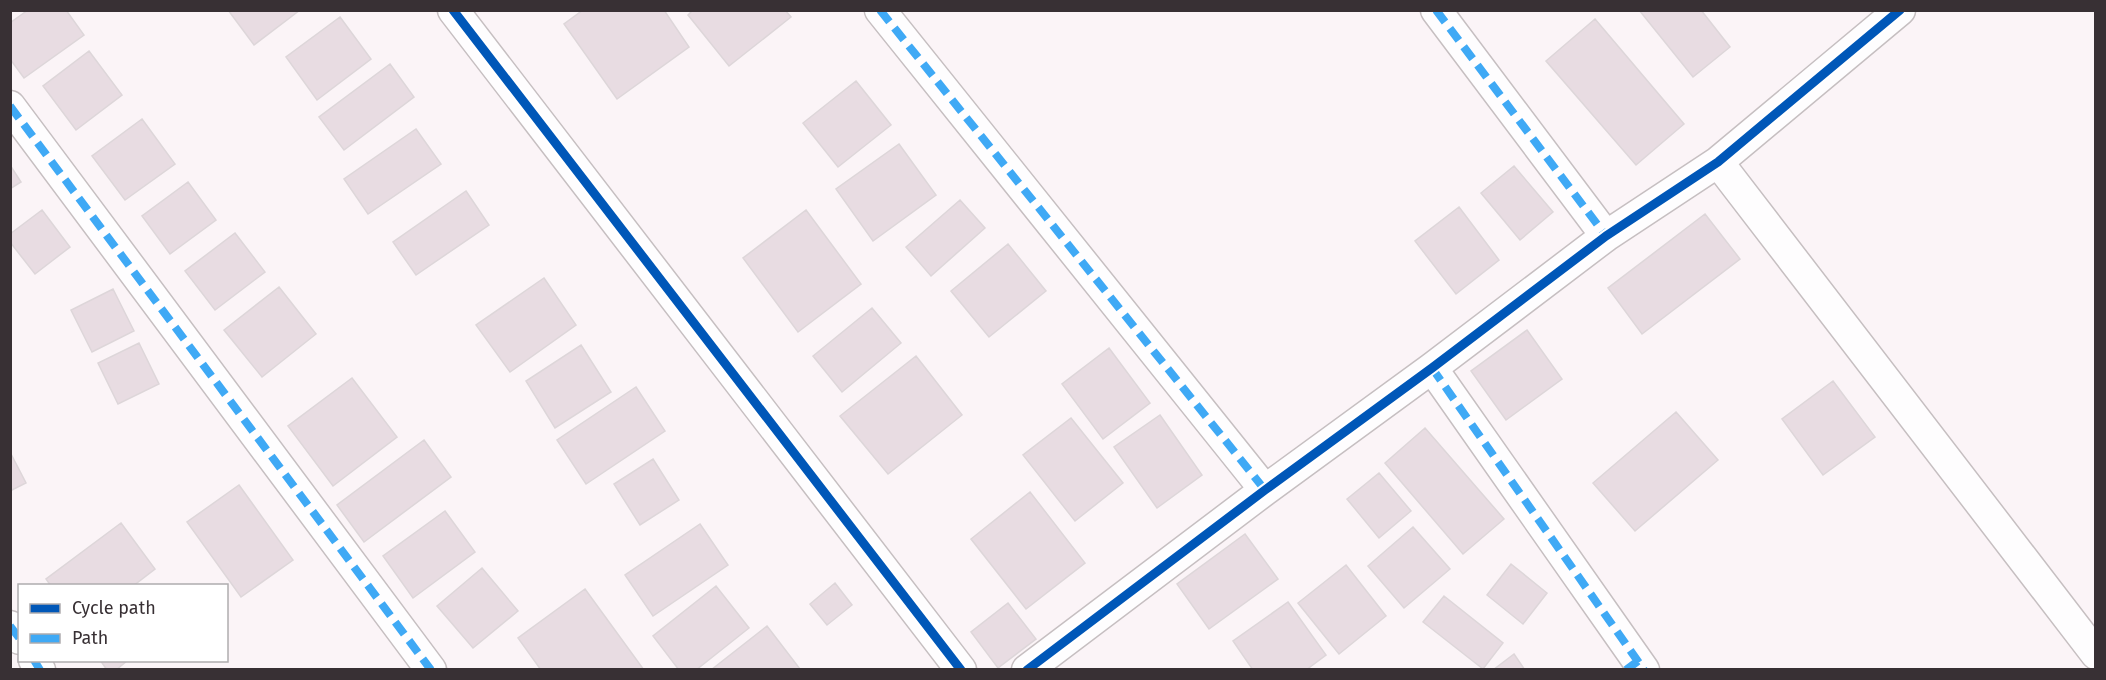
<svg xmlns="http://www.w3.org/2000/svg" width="2106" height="680" font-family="'Fira Sans',sans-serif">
	<rect width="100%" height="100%" fill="#fbf4f7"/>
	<path fill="#e8dce2" stroke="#ddd6d9" stroke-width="1.5" d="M28 10H66L84 35 24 78 10 59V23Z
		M228 10H300L254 45Z
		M583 10H664L689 47 617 99 564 24Z
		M693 10H785L791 17 729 66 688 15Z
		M1639 10H1701L1730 47 1693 77Z
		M340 17 371 59 317 100 286 57Z
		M1595 19 1684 124 1636 165 1546 61Z
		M89 51 122 95 76 130 43 86Z
		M390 64 414 97 344 150 319 117Z
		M856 81 891 125 838 167 803 123Z
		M142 119 175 164 125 200 92 156Z
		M416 129 441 164 368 214 344 179Z
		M899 144 936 195 873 241 836 189Z
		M10 165 21 182 10 189Z
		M1514 166 1553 212 1520 240 1481 193Z
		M188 182 216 220 170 254 142 216Z
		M466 191 489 225 416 275 393 242Z
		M960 200 985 228 931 276 906 247Z
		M1459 207 1499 260 1456 294 1415 241Z
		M42 210 70 247 35 274 10 242V234Z
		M806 210 861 284 798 332 743 258Z
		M1705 214 1740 259 1642 334 1608 288Z
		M235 233 265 272 215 310 185 271Z
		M1008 244 1046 291 989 337 951 291Z
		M544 278 576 325 510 372 476 325Z
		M279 287 316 334 262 377 224 330Z
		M113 289 134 331 92 352 71 310Z
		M872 308 901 343 842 392 813 356Z
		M1527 330 1562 379 1506 420 1471 371Z
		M139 343 159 384 118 404 98 363Z
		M581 345 611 392 555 428 526 381Z
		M1109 348 1150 403 1103 439 1062 384Z
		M916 356 962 415 888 474 840 416Z
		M352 378 397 437 333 486 288 426Z
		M1833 381 1875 437 1823 475 1782 419Z
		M636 387 665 431 586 484 557 440Z
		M1676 412 1718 460 1635 531 1593 483Z
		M1160 415 1202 475 1157 508 1114 447Z
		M1071 418 1123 483 1075 521 1023 455Z
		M1425 428 1504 519 1463 554 1385 463Z
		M424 440 451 477 364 542 337 505Z
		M10 452 26 483 10 491Z
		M653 459 679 500 640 525 614 484Z
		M1379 473 1411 511 1379 538 1347 499Z
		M239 485 293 560 241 597 187 522Z
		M1030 492 1085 563 1026 609 971 539Z
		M445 511 475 552 413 598 383 556Z
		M121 523 155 569 133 586H51L46 579Z
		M700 524 728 565 653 616 625 575Z
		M1413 527 1450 569 1404 608 1368 566Z
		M1245 534 1278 579 1209 629 1177 584Z
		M1511 564 1547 593 1523 624 1487 595Z
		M1346 565 1386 616 1339 654 1298 603Z
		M482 568 518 611 473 648 437 606Z
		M835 583 852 605 827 625 810 604Z
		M716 586 749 628 696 670H679L653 636Z
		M585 589 644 670H541L518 638Z
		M1444 596 1503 643 1483 669 1423 622Z
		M1288 602 1326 655 1306 670H1253L1233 641Z
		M1008 603 1036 639 998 668 971 632Z
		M767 626 800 669 711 670Z
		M1514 654 1525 670H1493Z
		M100 660H128L116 670H107Z"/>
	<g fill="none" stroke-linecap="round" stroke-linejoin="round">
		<g stroke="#c6bfc1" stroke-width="33">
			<path id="street" d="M453 10 961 670
				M880 10 1265 490
				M1436 10 1606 236
				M10 106 431 670
				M1718 162 2096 654
				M1432 368 1644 670
				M10 626 20 639
				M34 660 40 670
				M1027 670 1265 490 1432 368 1606 236 1718 162 1900 10"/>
		</g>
		<use href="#street" stroke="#fefdfe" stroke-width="30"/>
		<path stroke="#3fa9f5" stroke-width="8" stroke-dasharray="15 8" stroke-linecap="butt" d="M880 10 1265 490
			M1436 10 1606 236
			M10 106 431 670
			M1432 368 1644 670
			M10 626 20 639
			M34 660 40 670
			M1626 670 1638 661"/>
		<g stroke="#fff" stroke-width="13">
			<path id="cycleway" d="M453 10 961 670
				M1027 670 1265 490 1432 368 1606 236 1718 162 1900 10"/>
		</g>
		<use href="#cycleway" stroke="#0057b8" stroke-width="9"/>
	</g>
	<rect width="2106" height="680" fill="none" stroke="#383034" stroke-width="24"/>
	<rect x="18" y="584" width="210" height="78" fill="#ffffff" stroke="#afacae" stroke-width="1.5"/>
	<rect x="30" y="604" width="30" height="9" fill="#0057b8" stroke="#afacae" stroke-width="1.5"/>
	<text x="72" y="614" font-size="18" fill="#383034">Cycle path</text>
	<rect x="30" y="634" width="30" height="9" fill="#3fa9f5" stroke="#afacae" stroke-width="1.5"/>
	<text x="72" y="644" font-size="18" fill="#383034">Path</text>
</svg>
